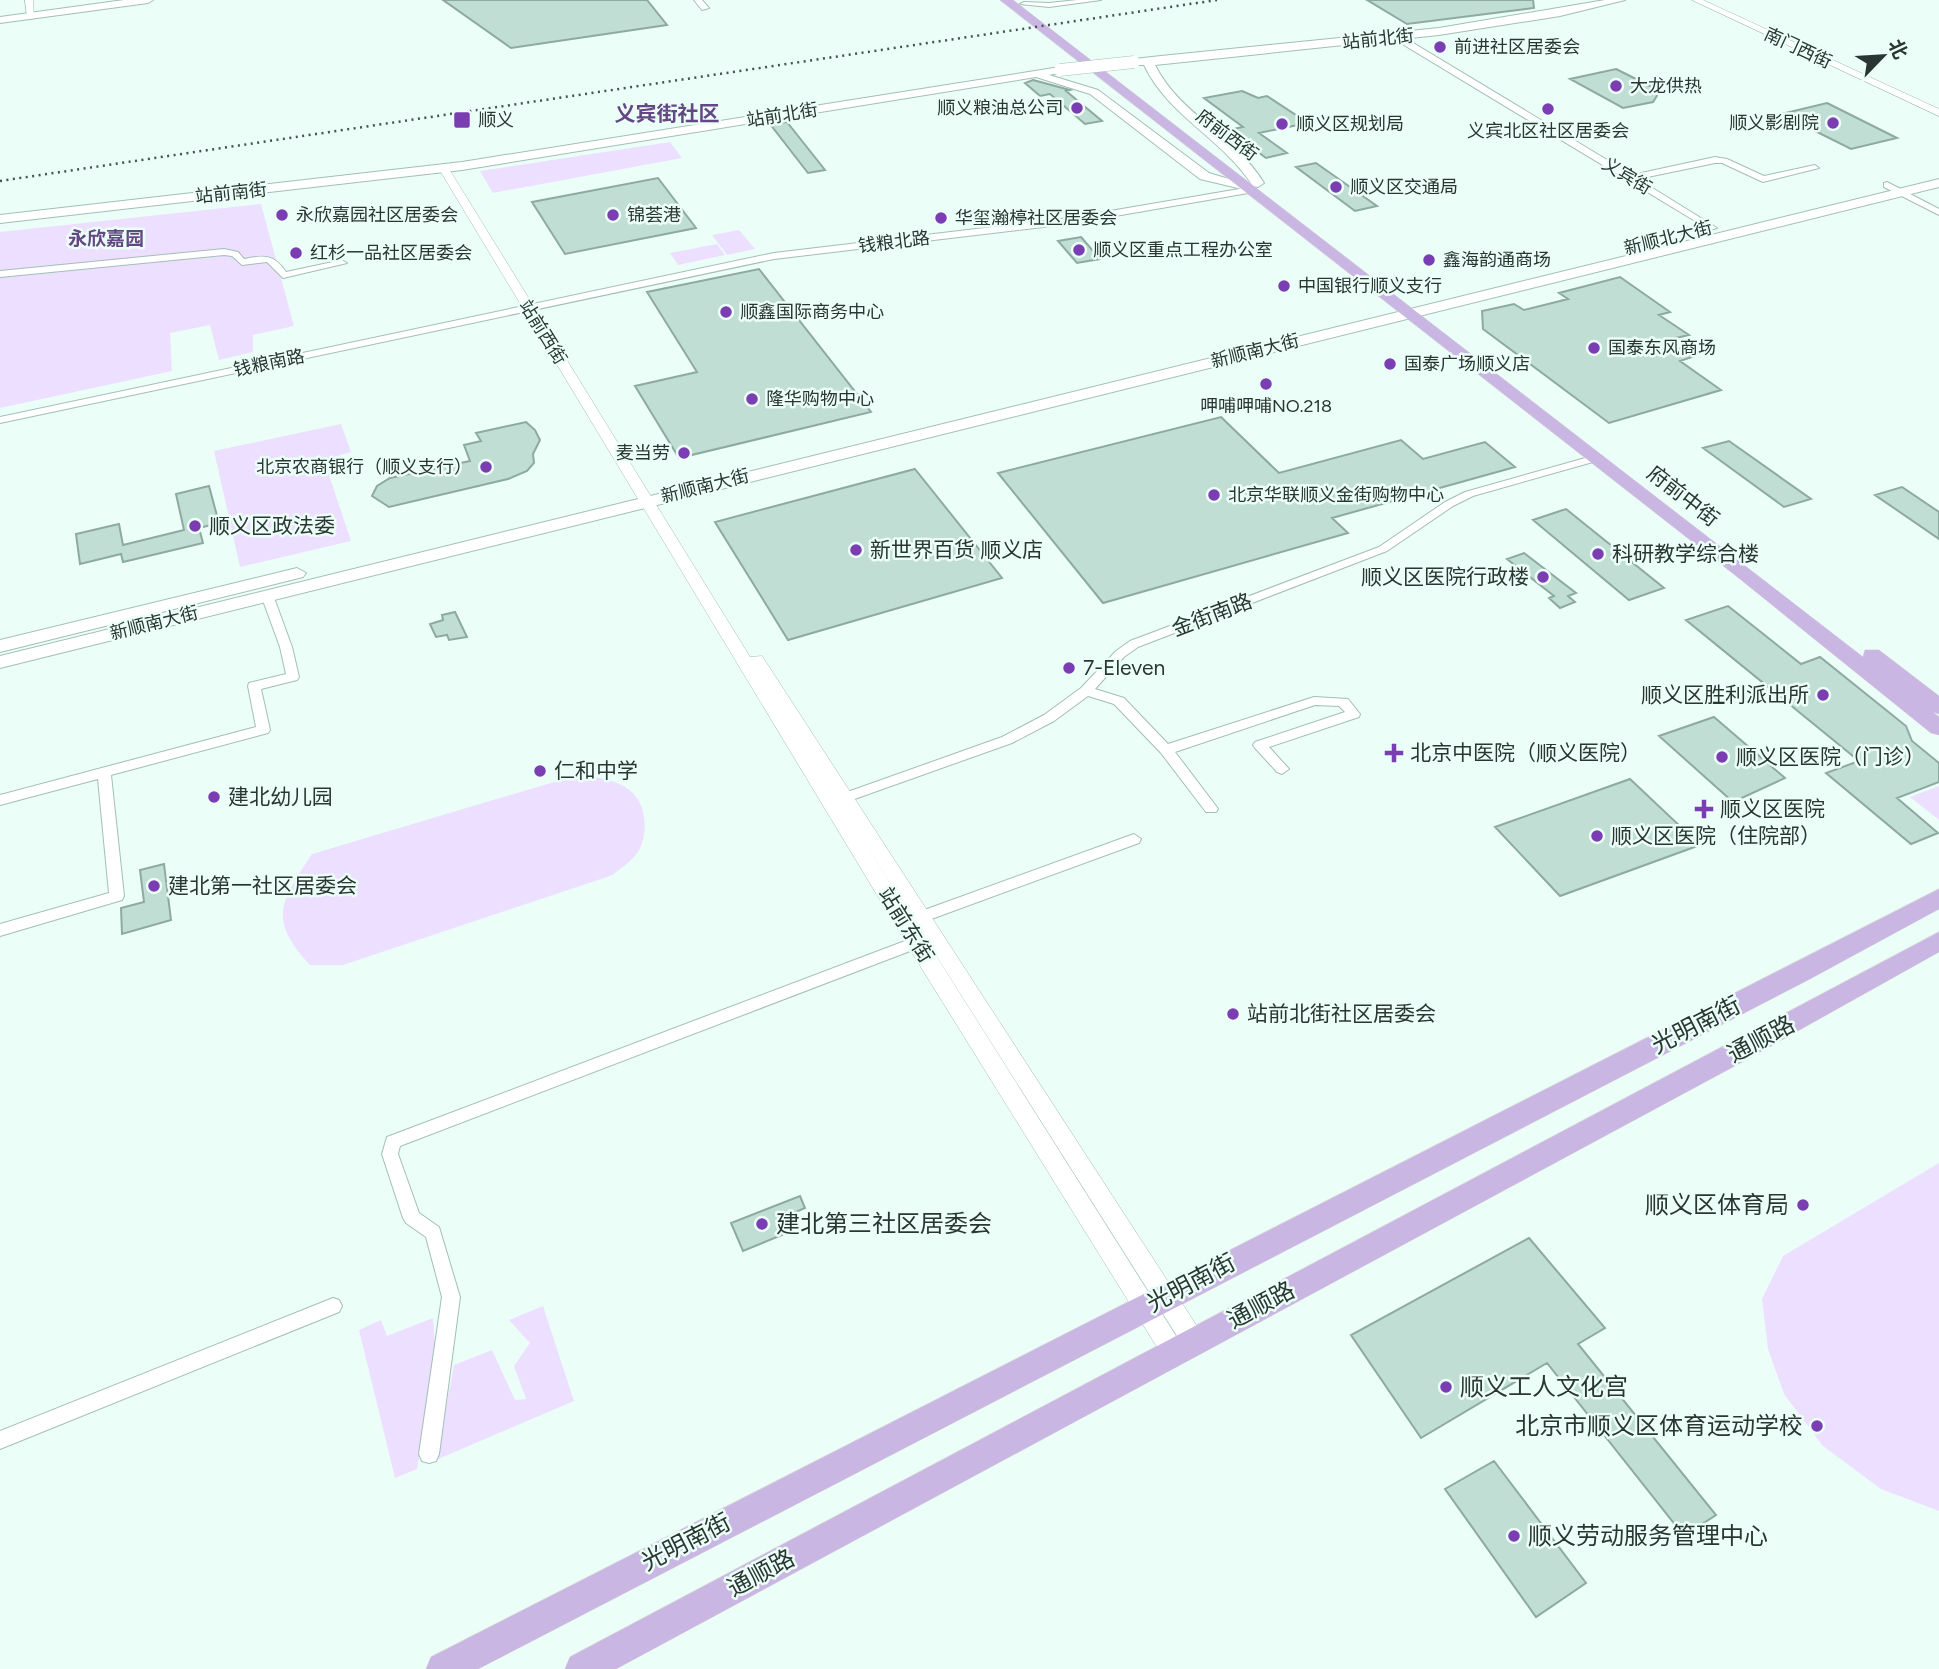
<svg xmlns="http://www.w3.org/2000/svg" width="1939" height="1669" font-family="Figtree,'Noto Sans SC',sans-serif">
	<rect width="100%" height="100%" fill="#ecfef8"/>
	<path fill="#eddfff" d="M670 142 682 158 493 193 480 171Z
		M261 204 294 326 253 335V352L219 360 210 325 170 333 172 371 0 408V232Z
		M739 230 755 249 727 255 712 235Z
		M717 244 725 255 678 265 670 253Z
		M341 424 351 452 324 460 351 541 240 567 214 451Z
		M581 774C597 778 619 780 632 792 648 807 649 841 634 857 628 864 619 869 613 875L343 965H310C267 919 281 901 312 854Z
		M1939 786V820L1910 797Z
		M1939 1163V1511L1881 1489 1823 1446 1784 1394 1768 1349 1762 1299 1783 1256Z
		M543 1306 574 1401 436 1460 454 1365 492 1350 515 1400 526 1399 514 1366 530 1343 509 1320Z
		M433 1318 436 1361 417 1469 395 1478 359 1330 381 1320 387 1336Z"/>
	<path fill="#c0ded4" stroke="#8daaa1" stroke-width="2" d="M443 0H647L667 25 511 48Z
		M1367 0H1533L1534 8 1407 24Z
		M1616 69 1660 91 1653 102 1623 108 1570 79Z
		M1033 80 1070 90 1066 91 1102 121 1085 124 1050 94 1040 96 1025 83Z
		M1242 91 1258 98 1267 96 1308 123 1259 133 1287 153 1266 158 1228 130 1243 127 1204 98Z
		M1827 103 1897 138 1851 149 1781 114Z
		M787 122 825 170 808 173 770 124Z
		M1316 163 1377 206 1355 211 1296 167Z
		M658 178 696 228 565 254 532 202Z
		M1081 237 1100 259 1077 263 1058 241Z
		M759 269 871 412 679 458 635 386 697 372 647 292Z
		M1620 277 1670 312 1659 315 1689 335 1667 340 1692 357 1680 361 1721 390 1609 423 1483 329 1482 311 1514 304 1524 310 1568 299 1559 293Z
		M1221 417 1279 473 1401 440 1423 459 1485 442 1515 467 1332 518 1348 533 1103 603 998 473Z
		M526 422 535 430 540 440 533 454 534 463 527 471 508 479 389 507 372 496 377 486 390 478 470 461 464 445 481 441 476 433Z
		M1729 441 1811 499 1784 507 1703 448Z
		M915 469 1002 578 788 640 715 522Z
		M209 486 219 523 199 528 203 543 123 562 121 554 80 564 76 534 119 524 123 545 184 530 176 494Z
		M1902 487 1939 512V539L1875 495Z
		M1566 509 1664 588 1629 600 1533 520Z
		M1524 553 1576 593 1568 596 1575 602 1560 608 1549 598 1554 596 1507 559Z
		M1728 606 1801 664 1820 657 1906 726 1912 741 1939 763V782L1897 798 1938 833 1911 844 1826 773 1859 761 1686 620Z
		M455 612 467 637 449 640 447 635 436 637 430 624 443 620 442 615Z
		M1714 717 1785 778 1733 802 1659 736Z
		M1630 779 1700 845 1560 896 1495 827Z
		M164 864 171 920 122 934 121 908 144 902 140 870Z
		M800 1196 805 1208 789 1215 794 1226 781 1232 782 1235 743 1251 731 1223Z
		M1529 1238 1605 1328 1578 1344 1716 1515 1684 1536 1547 1363 1421 1438 1351 1335Z
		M1494 1461 1586 1583 1536 1617 1445 1489Z"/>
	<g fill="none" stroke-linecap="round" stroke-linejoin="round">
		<g stroke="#a1bfb5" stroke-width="2">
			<path id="minor" d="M694 0H702L709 8 702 10Z
				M1077 0H1101L1049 7 1020 4 1024 2 1049 3Z
				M1394 35H1400L1632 175 1715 157 1727 159 1764 176 1815 165 1819 168 1763 182 1722 163H1715L1638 179 1717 228 1710 230 1394 39Z
				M1887 182 1939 209V215L1884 187V183Z
				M1251 187 1254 188V192L1069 224 774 259 0 423V417L774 253 1069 218Z
				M224 249 238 252 244 259C263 255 274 254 286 272L342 260 347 263 283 278 267 262 242 265 232 256 224 255 0 277V271Z
				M1596 455 1600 456V460L1473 496 1453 506 1387 551 1138 647 1124 657 1095 689 1124 698 1168 744 1314 697 1348 699 1360 714 1359 717 1269 747 1289 769 1282 774 1277 772 1255 748 1253 745 1255 742 1345 712 1339 706 1315 705 1175 752 1216 806 1218 809 1216 812H1206L1161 753 1114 704 1088 696 1054 721 1012 743 849 801H839L837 798 839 795 1002 737 1044 715 1081 688 1116 651 1130 641 1379 547 1445 502 1465 492Z
				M267 591 273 595 292 647 299 677 297 680 261 689 270 730 268 733 111 775 124 896 122 900 0 936V924L109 893 98 779 0 805V795L256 727 248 686 249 683 286 674 280 647 261 595Z
				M1134 834 1141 839 1139 843 926 921H916L914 917 916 913Z
				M926 933 931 935 933 939 931 943 400 1146 398 1154 419 1213 439 1227 460 1297 439 1454 436 1461 429 1463 422 1461 419 1454 442 1297 426 1237 406 1223 403 1218 382 1154 387 1137Z
				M333 1298 339 1300 342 1306 339 1312 0 1449V1431Z"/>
		</g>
		<g stroke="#a1bfb5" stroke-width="1">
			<path id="tertiary" d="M25 0H33L34 18 27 16Z
				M1692 0H1703L1939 109V116Z
				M444 166 449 169 750 657 762 656 1202 1334 1205 1342 1202 1350 1194 1353 1186 1350 858 832 1181 1344 1184 1352 1181 1360 1173 1363 1165 1360 909 948 439 169Z"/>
		</g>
		<g stroke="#a1bfb5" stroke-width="2">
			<path id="secondary" d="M124 0H153L148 3 0 23V17Z
				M1605 0H1625L1560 16 1439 35 1155 65C1180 115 1234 134 1264 183L1258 187 1253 186C1221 137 1169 117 1144 65H1134L1128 62 1134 59 1161 56 1439 28Z
				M1060 67 1064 68V72L1049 75 1098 90 1209 173 1252 186 1246 190 1200 179 1090 94 1036 77 462 170 0 223V215L462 162Z
				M1939 179V187L0 668V656Z
				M297 568 306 573 303 577 0 652V640Z"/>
		</g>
		<g stroke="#d9dbda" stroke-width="1">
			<path id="primary" d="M1000 0H1013L1863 657 1865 650H1879L1939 696V714L1933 712 1939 717V735L1931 733 1740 579Z
				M1939 889V909L1808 980 478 1669H426L431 1657Z
				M1939 932V952L1744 1061 616 1669H565L570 1657Z"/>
		</g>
		<use href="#minor" fill="#fff" fill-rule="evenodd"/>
		<use href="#tertiary" fill="#fff" fill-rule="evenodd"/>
		<use href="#secondary" fill="#fff" fill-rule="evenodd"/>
		<use href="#primary" fill="#cab6e2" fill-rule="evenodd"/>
		<path stroke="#46524e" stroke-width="2.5" stroke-dasharray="2 4.5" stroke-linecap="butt" d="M0 181 1217 0"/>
		<g stroke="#a1bfb5" stroke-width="13" stroke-linecap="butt">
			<path id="secondary-bridge" d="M1060 70 1134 62"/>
		</g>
		<use href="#secondary-bridge" stroke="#fff" stroke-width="12"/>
	</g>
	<g fill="#7a3db2" stroke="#ecfef8" stroke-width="2.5">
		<circle cx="1440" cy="47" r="7"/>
		<circle cx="1616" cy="86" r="7"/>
		<circle cx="1077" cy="108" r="7"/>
		<circle cx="1548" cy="109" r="7"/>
		<rect x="453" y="111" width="18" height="18" rx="3.5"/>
		<circle cx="1833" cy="123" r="7"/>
		<circle cx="1282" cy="124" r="7"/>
		<circle cx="1336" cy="187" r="7"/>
		<circle cx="282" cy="215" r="7"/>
		<circle cx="613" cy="215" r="7"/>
		<circle cx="941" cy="218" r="7"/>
		<circle cx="1079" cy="250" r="7"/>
		<circle cx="296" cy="253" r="7"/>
		<circle cx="1429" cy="260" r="7"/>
		<circle cx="1284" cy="286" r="7"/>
		<circle cx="726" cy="312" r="7"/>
		<circle cx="1594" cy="348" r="7"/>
		<circle cx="1390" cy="364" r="7"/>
		<circle cx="1266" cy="384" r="7"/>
		<circle cx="752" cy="399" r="7"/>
		<circle cx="684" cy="453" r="7"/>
		<circle cx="486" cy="467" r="7"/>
		<circle cx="1214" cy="495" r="7"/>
		<circle cx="195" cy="526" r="7"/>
		<circle cx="856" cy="550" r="7"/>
		<circle cx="1598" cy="554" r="7"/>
		<circle cx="1543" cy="577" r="7"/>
		<circle cx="1069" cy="668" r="7"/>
		<circle cx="1823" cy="695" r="7"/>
		<path d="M1390.5 742.5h7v7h7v7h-7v7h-7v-7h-7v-7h7z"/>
		<circle cx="1722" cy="757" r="7"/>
		<circle cx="540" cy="771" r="7"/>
		<circle cx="214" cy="797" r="7"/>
		<path d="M1700.5 798.5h7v7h7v7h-7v7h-7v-7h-7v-7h7z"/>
		<circle cx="1597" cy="836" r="7"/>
		<circle cx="154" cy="886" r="7"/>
		<circle cx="1233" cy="1014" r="7"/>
		<circle cx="1803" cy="1205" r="7"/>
		<circle cx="762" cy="1224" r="7"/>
		<circle cx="1446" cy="1387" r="7"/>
		<circle cx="1817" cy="1426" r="7"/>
		<circle cx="1514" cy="1536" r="7"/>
	</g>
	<g text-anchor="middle" stroke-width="5" stroke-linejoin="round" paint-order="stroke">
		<g font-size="18" fill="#2a3632" stroke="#ecfef8">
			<text transform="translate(1378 39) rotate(-6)" y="6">站前北街</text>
			<text transform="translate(1798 48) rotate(25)" y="6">南门西街</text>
			<text transform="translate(782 115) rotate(-9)" y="6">站前北街</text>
			<text transform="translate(1227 135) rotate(37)" y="6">府前西街</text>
			<text transform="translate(1627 176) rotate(31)" y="6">义宾街</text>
			<text transform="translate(231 193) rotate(-6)" y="6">站前南街</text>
			<text transform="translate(1668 238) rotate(-14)" y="6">新顺北大街</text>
			<text transform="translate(894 242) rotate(-7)" y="6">钱粮北路</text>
			<text transform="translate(543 332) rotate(58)" y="6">站前西街</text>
			<text transform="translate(1255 351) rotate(-14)" y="6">新顺南大街</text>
			<text transform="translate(269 363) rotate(-12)" y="6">钱粮南路</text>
			<text transform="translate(705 486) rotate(-14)" y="6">新顺南大街</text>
			<text transform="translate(154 623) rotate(-14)" y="6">新顺南大街</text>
		</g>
		<g font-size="18" fill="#2a3632" stroke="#ecfef8" text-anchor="start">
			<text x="1454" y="53">前进社区居委会</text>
			<text x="1630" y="92">大龙供热</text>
			<text x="1063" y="114" text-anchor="end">顺义粮油总公司</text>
			<text x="478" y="126">顺义</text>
			<text x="1819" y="129" text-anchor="end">顺义影剧院</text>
			<text x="1296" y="130">顺义区规划局</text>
			<text x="1548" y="137" text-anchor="middle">义宾北区社区居委会</text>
			<text x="1350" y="193">顺义区交通局</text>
			<text x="296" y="221">永欣嘉园社区居委会</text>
			<text x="627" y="221">锦荟港</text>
			<text x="955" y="224">华玺瀚楟社区居委会</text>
			<text x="1093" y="256">顺义区重点工程办公室</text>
			<text x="310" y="259">红杉一品社区居委会</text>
			<text x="1443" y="266">鑫海韵通商场</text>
			<text x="1298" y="292">中国银行顺义支行</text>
			<text x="740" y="318">顺鑫国际商务中心</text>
			<text x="1608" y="354">国泰东风商场</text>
			<text x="1404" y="370">国泰广场顺义店</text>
			<text x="766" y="405">隆华购物中心</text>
			<text x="1266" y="412" text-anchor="middle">呷哺呷哺NO.218</text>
			<text x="670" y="459" text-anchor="end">麦当劳</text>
			<text x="472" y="473" text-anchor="end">北京农商银行（顺义支行）</text>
			<text x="1228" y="501">北京华联顺义金街购物中心</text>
		</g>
		<g font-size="19" font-weight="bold" fill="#644884" stroke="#ecfef8">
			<text x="106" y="245">永欣嘉园</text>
		</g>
		<g font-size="21" font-weight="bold" fill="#644884" stroke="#ecfef8">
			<text x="667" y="121">义宾街社区</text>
		</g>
		<g font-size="21" fill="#2a3632" stroke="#ecfef8">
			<text transform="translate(1683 496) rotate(38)" y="7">府前中街</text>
			<text transform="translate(1212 615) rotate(-21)" y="7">金街南路</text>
			<text transform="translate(906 925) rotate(58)" y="7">站前东街</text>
		</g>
		<g font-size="21" fill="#2a3632" stroke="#ecfef8" text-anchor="start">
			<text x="209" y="533">顺义区政法委</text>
			<text x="870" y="557">新世界百货 顺义店</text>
			<text x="1612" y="561">科研教学综合楼</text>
			<text x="1529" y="584" text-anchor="end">顺义区医院行政楼</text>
			<text x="1083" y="675">7-Eleven</text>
			<text x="1809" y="702" text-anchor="end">顺义区胜利派出所</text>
			<text x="1410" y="760">北京中医院（顺义医院）</text>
			<text x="1736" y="764">顺义区医院（门诊）</text>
			<text x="554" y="778">仁和中学</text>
			<text x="228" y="804">建北幼儿园</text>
			<text x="1720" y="816">顺义区医院</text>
			<text x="1611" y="843">顺义区医院（住院部）</text>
			<text x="168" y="893">建北第一社区居委会</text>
			<text x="1247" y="1021">站前北街社区居委会</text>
		</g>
		<g font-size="24" fill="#2a3632" stroke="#ecfef8">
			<text transform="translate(1696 1025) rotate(-27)" y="8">光明南街</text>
			<text transform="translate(1761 1039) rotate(-28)" y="8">通顺路</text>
			<text transform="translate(1191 1283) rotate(-28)" y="8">光明南街</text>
			<text transform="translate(1261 1305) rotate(-28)" y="8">通顺路</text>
			<text transform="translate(686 1542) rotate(-27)" y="8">光明南街</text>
			<text transform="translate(761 1573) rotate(-28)" y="8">通顺路</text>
		</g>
		<g font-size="24" fill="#2a3632" stroke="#ecfef8" text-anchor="start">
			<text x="1789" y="1213" text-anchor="end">顺义区体育局</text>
			<text x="776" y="1232">建北第三社区居委会</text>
			<text x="1460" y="1395">顺义工人文化宫</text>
			<text x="1803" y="1434" text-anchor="end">北京市顺义区体育运动学校</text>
			<text x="1528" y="1544">顺义劳动服务管理中心</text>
		</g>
	</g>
	<g transform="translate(1883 56) rotate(65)" stroke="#ecfef8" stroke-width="5" paint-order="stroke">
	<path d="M0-5L12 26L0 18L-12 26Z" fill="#2a3632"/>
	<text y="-10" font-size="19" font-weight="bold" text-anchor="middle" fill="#2a3632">北</text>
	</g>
</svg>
